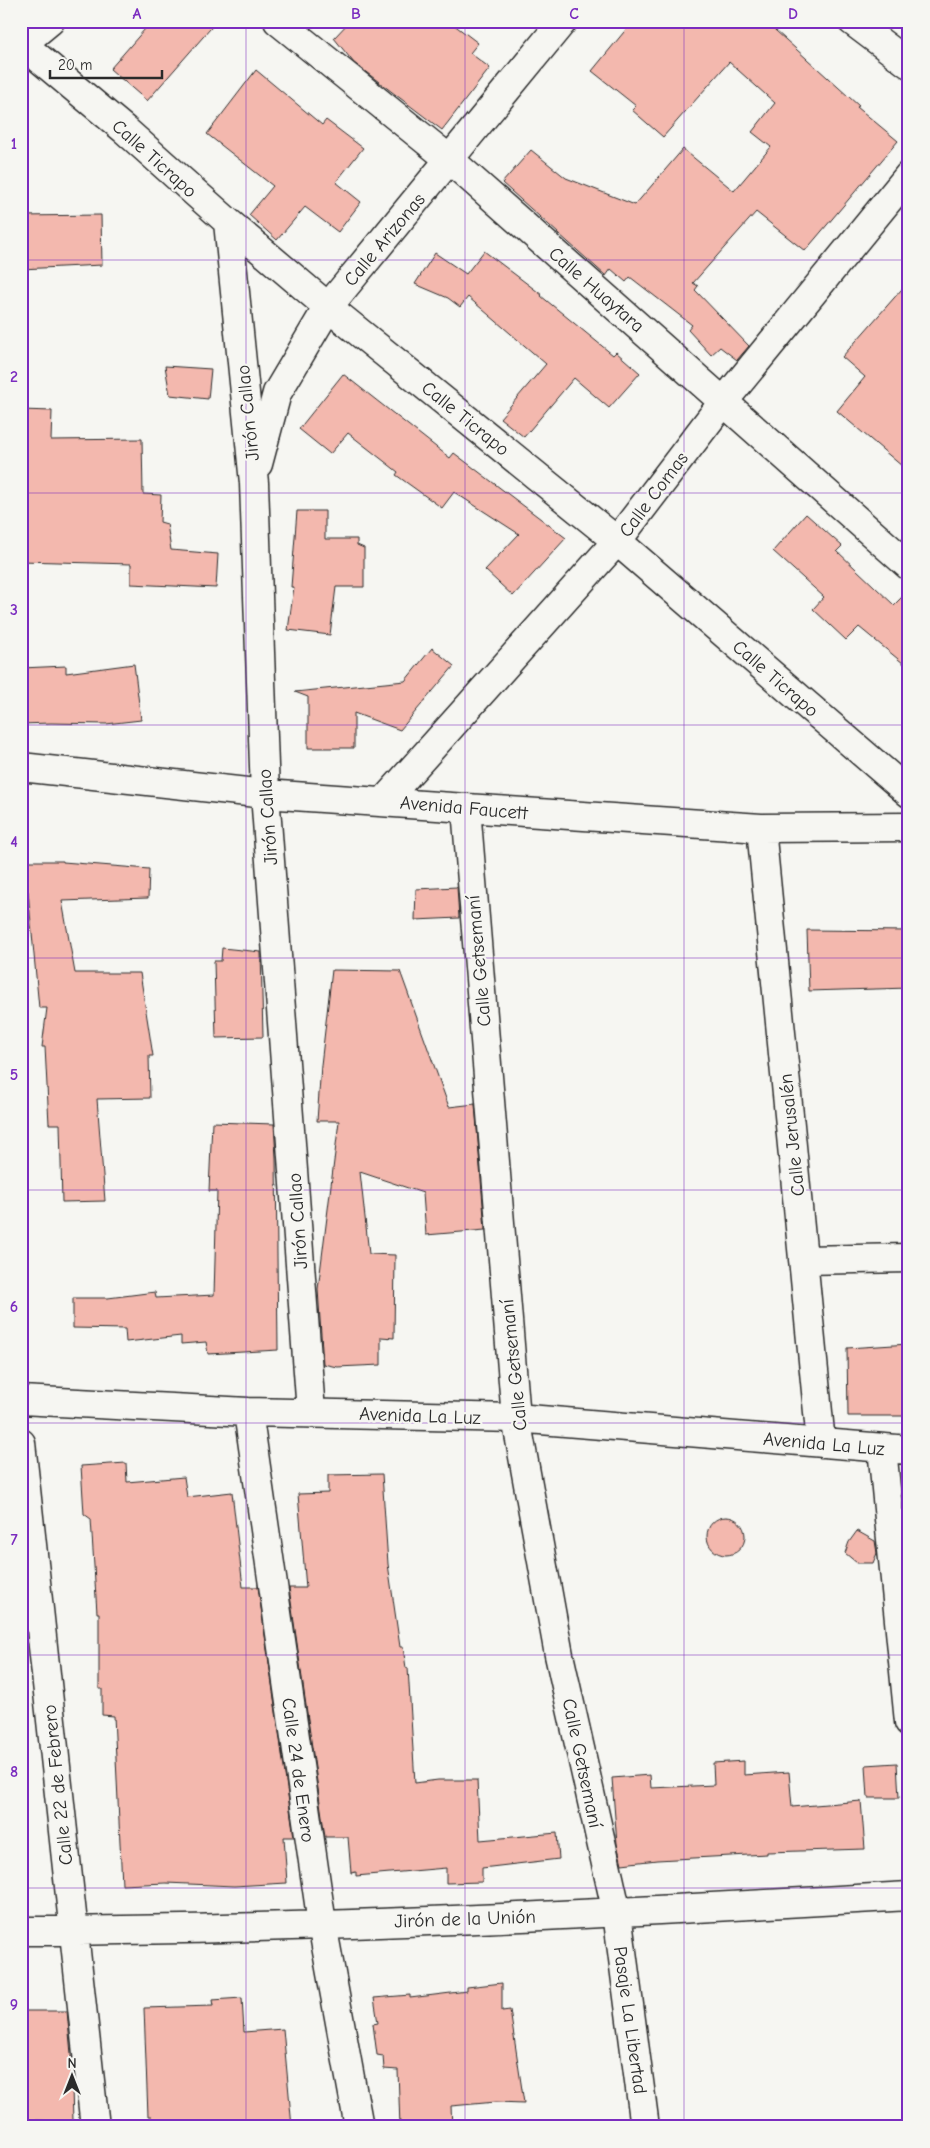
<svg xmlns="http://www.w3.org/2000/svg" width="930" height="2148" font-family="'Comic Neue',sans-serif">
	<rect width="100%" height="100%" fill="#f6f6f2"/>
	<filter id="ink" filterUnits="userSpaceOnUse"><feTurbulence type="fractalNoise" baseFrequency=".02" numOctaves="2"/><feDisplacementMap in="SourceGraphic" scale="10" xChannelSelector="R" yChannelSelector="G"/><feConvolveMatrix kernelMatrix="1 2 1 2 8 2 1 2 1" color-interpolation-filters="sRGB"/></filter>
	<g filter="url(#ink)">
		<path fill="#f3b8ae" stroke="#2b2b2b" d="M152 21H217L147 101 110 69Z
			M350 21H449L478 43 470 53 490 68 442 130 354 63 334 38Z
			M633 21H765L859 106 857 107 898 141 805 251 756 212 693 283 698 286 695 290 749 346 737 360 720 347 711 355 688 330 692 325 630 277 626 282 611 269 606 276 502 183 531 150 566 178 635 205 683 149 734 191 771 147 752 132 775 103 729 62 663 137 632 110 636 106 592 71Z
			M256 70 322 125 326 120 363 148 336 182 361 202 338 232 305 207 277 240 249 215 273 186 207 134Z
			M101 215 102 265 21 269V216Z
			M484 251 542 295 541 296 613 355 616 352 640 373 609 408 574 378 524 437 500 418 546 364 468 297 460 307 448 298 415 284 435 253 466 274Z
			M909 281V472L837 411 865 377 842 357Z
			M165 366 211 369 208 399 170 395Z
			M343 374 450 458 454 453 566 538 513 596 485 570 519 534 454 492 442 508 396 475 398 472 348 433 330 454 299 429Z
			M21 410 52 411 51 440 142 439 143 494 161 495 160 522 167 524 171 550 218 554 216 588 131 584V564L21 561Z
			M297 511H325V539H357V545L364 548V587H336L330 635 288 630 294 587H291Z
			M806 514 842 546 837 551 894 605 909 590V668L859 627 846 640 813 609 824 597 773 551Z
			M432 648 454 666 400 730 354 713V748H308V697L295 692 405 681Z
			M134 664 141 720 106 724 51 723 21 724V668L66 666V673Z
			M26 861H63V862L149 869 148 898 62 901 75 973H140L153 1056H149L150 1098 97 1099 105 1201 62 1202 60 1124H49L45 1047H42L47 1008H39L28 891H26Z
			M457 887 459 918 415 920 416 889Z
			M807 930 909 931V988L809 991Z
			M222 948 261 952 263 1037 216 1038 214 961H221Z
			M332 970 400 971 449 1107 475 1104 485 1230 426 1235 423 1193 360 1172 369 1254 395 1255 394 1338 381 1337V1365L337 1367 323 1364 318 1289 339 1121H317L321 1065Z
			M212 1122 274 1124 276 1158 278 1350 208 1354 206 1342 181 1344V1336L126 1342 125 1329 73 1328V1298H108L155 1292 156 1298 214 1295 217 1191H209Z
			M909 1344V1416H848L847 1348Z
			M126 1463 127 1482 184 1477 187 1497 232 1492 243 1587H258L294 1837H284L287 1883 234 1886 166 1883 122 1885 114 1716 102 1715V1689H99V1613H97L91 1519 84 1514 81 1466Z
			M382 1474 388 1564 400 1647H403L406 1668H408L415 1783 438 1780H477L480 1840 557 1833 559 1859 482 1868V1882L446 1883V1868L356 1876V1872L351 1873 348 1837H325L289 1588H306L298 1494 328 1493V1475Z
			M707 1536a19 19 0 1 1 38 0a19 19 0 1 1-38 0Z
			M857 1531 875 1541 877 1553 873 1563H857L845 1553 849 1542Z
			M744 1761V1775L789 1772 792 1807 861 1801 865 1849 767 1852V1854L657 1860 622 1864 617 1844 612 1778 650 1775 651 1788 714 1785 713 1763Z
			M897 1763 899 1798H868L866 1765Z
			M502 1983V2011L510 2010 524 2103 496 2102 451 2106 452 2127H400L398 2070 384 2069 383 2056 377 2055 373 2024 378 2023 374 1998 410 1995V1998L467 1991V1987Z
			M242 1998 244 2032 283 2029 292 2127H150L151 2116H148L144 2008 213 2006 212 2000Z
			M21 2011H67L71 2054 73 2121 21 2120Z"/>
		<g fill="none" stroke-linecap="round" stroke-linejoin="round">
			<g stroke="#2b2b2b" stroke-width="31">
				<path id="minor" d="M278 21 449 159 909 566
					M852 21 909 64
					M22 44 125 130 228 222 328 307 617 541 909 793
					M21 45 50 21
					M228 222 254 483 265 794 311 1412
					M258 464 277 393 328 307 563 21
					M21 767 265 794 466 808 761 828 909 827
					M384 801 617 541 724 401 909 175
					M466 808 516 1418 559 1655 617 1913 645 2127
					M761 828 821 1443
					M803 1260 909 1258
					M21 1400 248 1412 516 1418 909 1450
					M248 1412 322 1924 359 2127
					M21 1443 95 2127
					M882 1448 909 1722
					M21 1931C317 1930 613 1913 909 1896"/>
			</g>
			<use href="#minor" stroke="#f6f6f2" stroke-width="28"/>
		</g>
	</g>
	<path fill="none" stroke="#7b2cbf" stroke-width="1" stroke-opacity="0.55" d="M246 21V2127M465 21V2127M684 21V2127M21 260H909M21 493H909M21 725H909M21 958H909M21 1190H909M21 1423H909M21 1655H909M21 1888H909"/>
	<g text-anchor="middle" stroke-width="4.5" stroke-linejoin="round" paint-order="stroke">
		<g font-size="19" fill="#2b2b2b" stroke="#f6f6f2">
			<text transform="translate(155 158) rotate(42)" y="7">Calle Ticrapo</text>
			<text transform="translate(384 239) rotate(-50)" y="7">Calle Arizonas</text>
			<text transform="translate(597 289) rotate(41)" y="7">Calle Huaytara</text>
			<text transform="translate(247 413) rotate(-96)" y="7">Jirón Callao</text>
			<text transform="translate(466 418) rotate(39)" y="7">Calle Ticrapo</text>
			<text transform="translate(653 494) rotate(-53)" y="7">Calle Comas</text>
			<text transform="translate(776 678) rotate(41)" y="7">Calle Ticrapo</text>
			<text transform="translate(464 807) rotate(5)" y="7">Avenida Faucett</text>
			<text transform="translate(267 817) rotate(-94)" y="7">Jirón Callao</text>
			<text transform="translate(478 961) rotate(-95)" y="7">Calle Getsemaní</text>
			<text transform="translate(791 1135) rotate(-96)" y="7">Calle Jerusalén</text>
			<text transform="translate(297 1221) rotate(-94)" y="7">Jirón Callao</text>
			<text transform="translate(513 1365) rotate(-96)" y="7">Calle Getsemaní</text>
			<text transform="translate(420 1415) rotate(2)" y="7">Avenida La Luz</text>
			<text transform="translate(824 1443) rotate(5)" y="7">Avenida La Luz</text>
			<text transform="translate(583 1763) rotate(78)" y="7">Calle Getsemaní</text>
			<text transform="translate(299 1770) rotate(82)" y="7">Calle 24 de Enero</text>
			<text transform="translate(57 1785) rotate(-96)" y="7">Calle 22 de Febrero</text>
			<text transform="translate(465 1918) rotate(-2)" y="7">Jirón de la Unión</text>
			<text transform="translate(631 2020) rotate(82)" y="7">Pasaje La Libertad</text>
		</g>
	</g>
	<rect width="930" height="2148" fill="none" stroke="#f6f6f2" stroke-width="55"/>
	<g transform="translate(72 2076)" stroke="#f6f6f2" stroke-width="4" paint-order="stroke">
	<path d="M0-4L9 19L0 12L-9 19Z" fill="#2b2b2b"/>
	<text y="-8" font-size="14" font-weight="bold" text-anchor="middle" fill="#2b2b2b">N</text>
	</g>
	<path d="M50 70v8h112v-8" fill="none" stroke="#2b2b2b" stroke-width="2.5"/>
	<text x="58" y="70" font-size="15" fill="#2b2b2b" stroke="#f6f6f2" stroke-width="4" paint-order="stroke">20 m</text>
	<rect x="28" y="28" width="874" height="2092" fill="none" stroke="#7b2cbf" stroke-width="2"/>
	<g font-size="16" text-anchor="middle" font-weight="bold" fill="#7b2cbf">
		<text x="137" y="19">A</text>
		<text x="356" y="19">B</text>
		<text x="574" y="19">C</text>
		<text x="793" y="19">D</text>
		<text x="14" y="149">1</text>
		<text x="14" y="382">2</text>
		<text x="14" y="615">3</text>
		<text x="14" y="847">4</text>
		<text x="14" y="1080">5</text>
		<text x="14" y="1312">6</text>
		<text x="14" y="1545">7</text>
		<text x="14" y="1777">8</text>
		<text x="14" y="2010">9</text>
	</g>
</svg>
